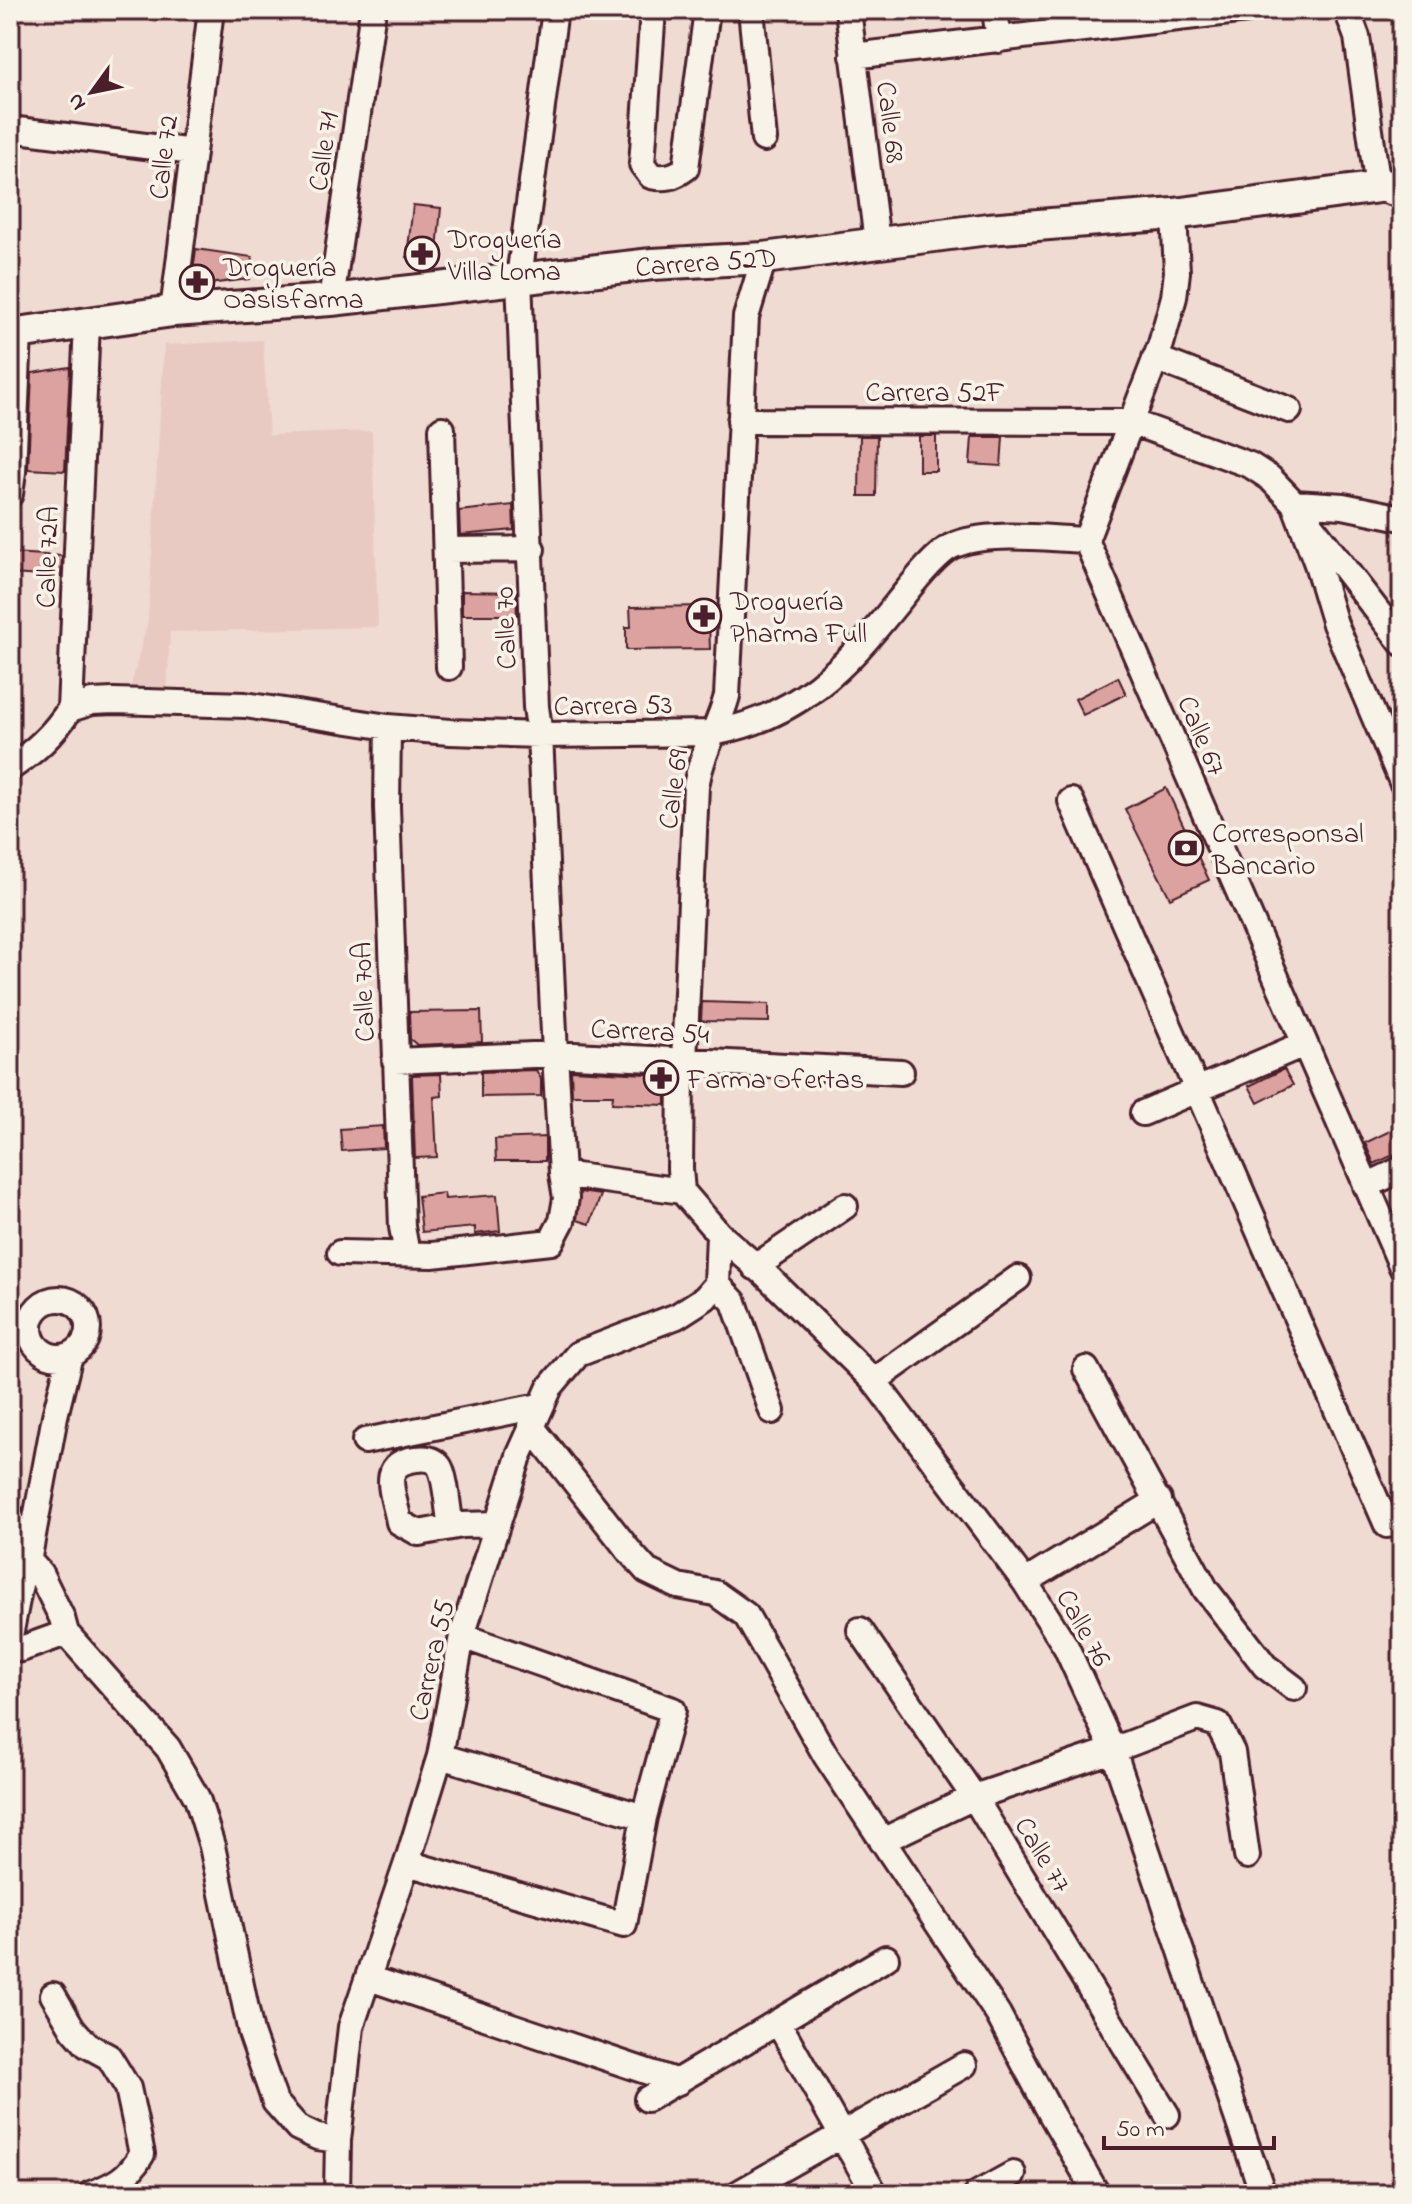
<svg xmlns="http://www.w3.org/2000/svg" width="1412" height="2204" font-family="'Indie Flower',sans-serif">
	<rect width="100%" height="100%" fill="#efdbd2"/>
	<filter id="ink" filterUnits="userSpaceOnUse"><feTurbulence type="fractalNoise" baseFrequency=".0125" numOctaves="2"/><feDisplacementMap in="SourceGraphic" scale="16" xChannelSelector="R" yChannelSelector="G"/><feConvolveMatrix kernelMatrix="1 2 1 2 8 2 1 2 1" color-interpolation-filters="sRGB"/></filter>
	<g filter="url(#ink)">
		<path fill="#e9cac3" d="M263 340 269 435 372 431 378 627 170 632 167 694 129 693 148 620 164 345Z"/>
		<path fill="#dca29f" stroke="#4a1f2b" stroke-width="2" d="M413 205 441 208 436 260 407 257Z
			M196 249 252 257 249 279 191 286Z
			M70 367 65 471 28 469 32 373Z
			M860 436H877L876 496H859Z
			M919 436H936V471H919Z
			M972 437H1003L1001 466 970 464Z
			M513 505 514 530 460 535 459 511Z
			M10 553 62 556 61 577 10 574Z
			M462 591 516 592 517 615H462Z
			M712 606 713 623H709L710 649 626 650V627H631L630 607Z
			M1118 677 1126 694 1083 715 1075 699Z
			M1166 788 1209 880 1170 898 1125 809Z
			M702 1002 769 1004V1022L701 1021Z
			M481 1011 482 1042 417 1045 410 1039 409 1012Z
			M1284 1069 1293 1085 1258 1103 1249 1086Z
			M536 1070 541 1079V1096L481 1097V1072Z
			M571 1070 666 1075V1105L612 1103 613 1095H572Z
			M441 1074 442 1096 434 1097 437 1157 415 1158 412 1075Z
			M1402 1125V1151L1374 1164 1365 1143Z
			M383 1126 384 1148 342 1151 340 1129Z
			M545 1137V1161H496L495 1139Z
			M580 1192 601 1195 590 1224 577 1220Z
			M444 1193 445 1199 497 1195 500 1231 475 1234V1227L422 1232 418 1196Z"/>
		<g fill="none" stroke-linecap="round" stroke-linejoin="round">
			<g stroke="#4a1f2b" stroke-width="30">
				<path id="minor" d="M653 10 642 164 651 176C665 179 674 177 686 168L707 10
					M751 10 764 139
					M848 10 877 242
					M995 10 999 40
					M1347 10 1357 37 1378 188 1394 193
					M853 56 1247 10
					M10 129 193 152
					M1174 214 1177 272 1174 297 1161 344 1086 540 1402 1267
					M331 300 373 10
					M173 311 211 10
					M1155 358 1289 410
					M740 421 1131 422 1250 465 1270 478 1294 503 1402 643
					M442 429 449 667
					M10 494 13 472 19 332
					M1402 518 1343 506 1294 503 1317 564 1335 624 1402 782
					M446 550 532 549
					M70 709 92 702 114 701 245 705 388 727 450 732 540 735 713 733C799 717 845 668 897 603 910 587 935 554 952 546 986 530 1049 539 1086 540
					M388 727 387 807 402 1227 407 1254
					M10 768C35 751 53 735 70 709L87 323
					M1071 801 1387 1525
					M395 1061 555 1054 901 1072
					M1143 1113 1304 1044
					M562 1174 682 1191
					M1366 1186 1402 1169
					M682 1191 719 1234 766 1275 874 1381 1025 1582 1066 1647 1113 1750 1263 2194
					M682 1191 680 1169 681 1075 684 1062 696 786C702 751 718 729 727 696L746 317 764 258
					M340 1253 432 1255 551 1242 562 1221 566 1198 562 1174 555 1054 540 735 536 707 519 278 555 10
					M755 1267 845 1206
					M717 1284 734 1302 772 1411
					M30 1328a29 29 0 1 1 58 0a29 29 0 1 1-58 0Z
					M1086 1369 1206 1590 1265 1666 1294 1688
					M874 1381 1018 1278
					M531 1426 630 1552 647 1571 678 1586 715 1593 746 1615 826 1756 998 2014 1051 2114 1097 2194
					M365 1441 539 1406
					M10 1515 20 1551 40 1573 62 1618 66 1633 168 1748 197 1798 212 1846 251 2033 275 2102 298 2128 317 2137 338 2140
					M451 1527C448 1513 446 1476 439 1466 434 1458 425 1458 416 1459 377 1463 394 1494 399 1522L419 1533 462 1525 497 1524
					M1025 1582 1159 1500
					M860 1630 974 1797 1167 2115
					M10 1636 22 1574 28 1562 55 1416 70 1355
					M10 1649H21L66 1633
					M440 1756 644 1817
					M882 1841 974 1797 1113 1750 1197 1718 1218 1724 1232 1752 1247 1856
					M407 1863 624 1925 644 1817 673 1710 462 1636
					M369 1978 678 2082
					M53 1995 73 2029 87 2045 109 2057 128 2088 142 2154C128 2178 116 2184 91 2194
					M778 2022 875 2194
					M647 2099 886 1958
					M337 2194 338 2140 351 2027 407 1863 440 1756 462 1636 519 1456 550 1387 578 1354 677 1316 705 1298 717 1284 719 1234
					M737 2194 964 2065
					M977 2194 1013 2174"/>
			</g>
			<g stroke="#4a1f2b" stroke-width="36">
				<path id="major" d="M10 334 173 311 331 300 652 264 764 258 988 229 1174 214 1402 184"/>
			</g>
			<use href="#minor" stroke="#f7f3e8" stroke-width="24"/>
			<use href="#major" stroke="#f7f3e8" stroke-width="30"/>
		</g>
	</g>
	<defs>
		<g id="pharmacy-ring" transform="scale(1.8)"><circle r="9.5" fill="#f7f3e8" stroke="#4a1f2b" stroke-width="1.5"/><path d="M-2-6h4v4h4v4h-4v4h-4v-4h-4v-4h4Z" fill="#4a1f2b"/></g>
		<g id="bank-ring" transform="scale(1.8)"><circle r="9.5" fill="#f7f3e8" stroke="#4a1f2b" stroke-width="1.5"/><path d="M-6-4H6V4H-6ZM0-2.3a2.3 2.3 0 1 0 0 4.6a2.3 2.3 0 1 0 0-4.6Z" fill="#4a1f2b"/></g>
	</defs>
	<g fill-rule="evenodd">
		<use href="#pharmacy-ring" x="422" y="254"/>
		<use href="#pharmacy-ring" x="197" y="282"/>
		<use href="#pharmacy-ring" x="704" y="616"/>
		<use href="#bank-ring" x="1186" y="848"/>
		<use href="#pharmacy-ring" x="661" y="1078"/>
	</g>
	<g text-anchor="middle" stroke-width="7" stroke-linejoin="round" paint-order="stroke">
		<g font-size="28" fill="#4a1f2b" stroke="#f7f3e8">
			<text transform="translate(892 122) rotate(83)" y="10">Calle 68</text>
			<text transform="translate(322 151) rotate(-82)" y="10">Calle 71</text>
			<text transform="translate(162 157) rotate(-83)" y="10">Calle 72</text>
			<text transform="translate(706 261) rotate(-4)" y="10">Carrera 52D</text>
			<text x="935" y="401">Carrera 52F</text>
			<text transform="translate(46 557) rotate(-88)" y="10">Calle 72A</text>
			<text transform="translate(504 628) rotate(-92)" y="10">Calle 70</text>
			<text transform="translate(613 704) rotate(-1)" y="10">Carrera 53</text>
			<text transform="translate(1203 735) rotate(67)" y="10">Calle 67</text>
			<text transform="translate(672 789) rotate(-82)" y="10">Calle 69</text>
			<text transform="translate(362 992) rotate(-92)" y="10">Calle 70A</text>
			<text transform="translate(650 1030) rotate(3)" y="10">Carrera 54</text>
			<text transform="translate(1085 1627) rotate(61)" y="10">Calle 76</text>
			<text transform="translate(430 1660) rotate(-77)" y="10">Carrera 55</text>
			<text transform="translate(1044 1854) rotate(59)" y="10">Calle 77</text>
		</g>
		<g font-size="28" fill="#4a1f2b" stroke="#f7f3e8" text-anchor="start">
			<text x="448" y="248">Droguería<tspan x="448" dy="32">Villa Loma</tspan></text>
			<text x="223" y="276">Droguería<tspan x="223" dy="32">Oasisfarma</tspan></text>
			<text x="730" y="610">Droguería<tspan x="730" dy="32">Pharma Full</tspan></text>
			<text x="1212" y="842">Corresponsal<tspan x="1212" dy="32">Bancarìo</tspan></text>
			<text x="687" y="1088">Farma Ofertas</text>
		</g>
	</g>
	<rect width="1412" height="2204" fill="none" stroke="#f7f3e8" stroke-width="40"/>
	<rect x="20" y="20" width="1372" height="2164" fill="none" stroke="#4a1f2b" stroke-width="3" filter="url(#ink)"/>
	<g transform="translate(92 92) rotate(237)" stroke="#f7f3e8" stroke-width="6" paint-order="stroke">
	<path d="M0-6L14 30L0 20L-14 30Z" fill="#4a1f2b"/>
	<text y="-12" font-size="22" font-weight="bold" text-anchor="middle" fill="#4a1f2b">N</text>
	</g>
	<path d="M1104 2136v12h170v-12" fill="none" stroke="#4a1f2b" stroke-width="4"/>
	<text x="1116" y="2136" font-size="24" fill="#4a1f2b" stroke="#f7f3e8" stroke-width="6" paint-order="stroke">50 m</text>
</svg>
